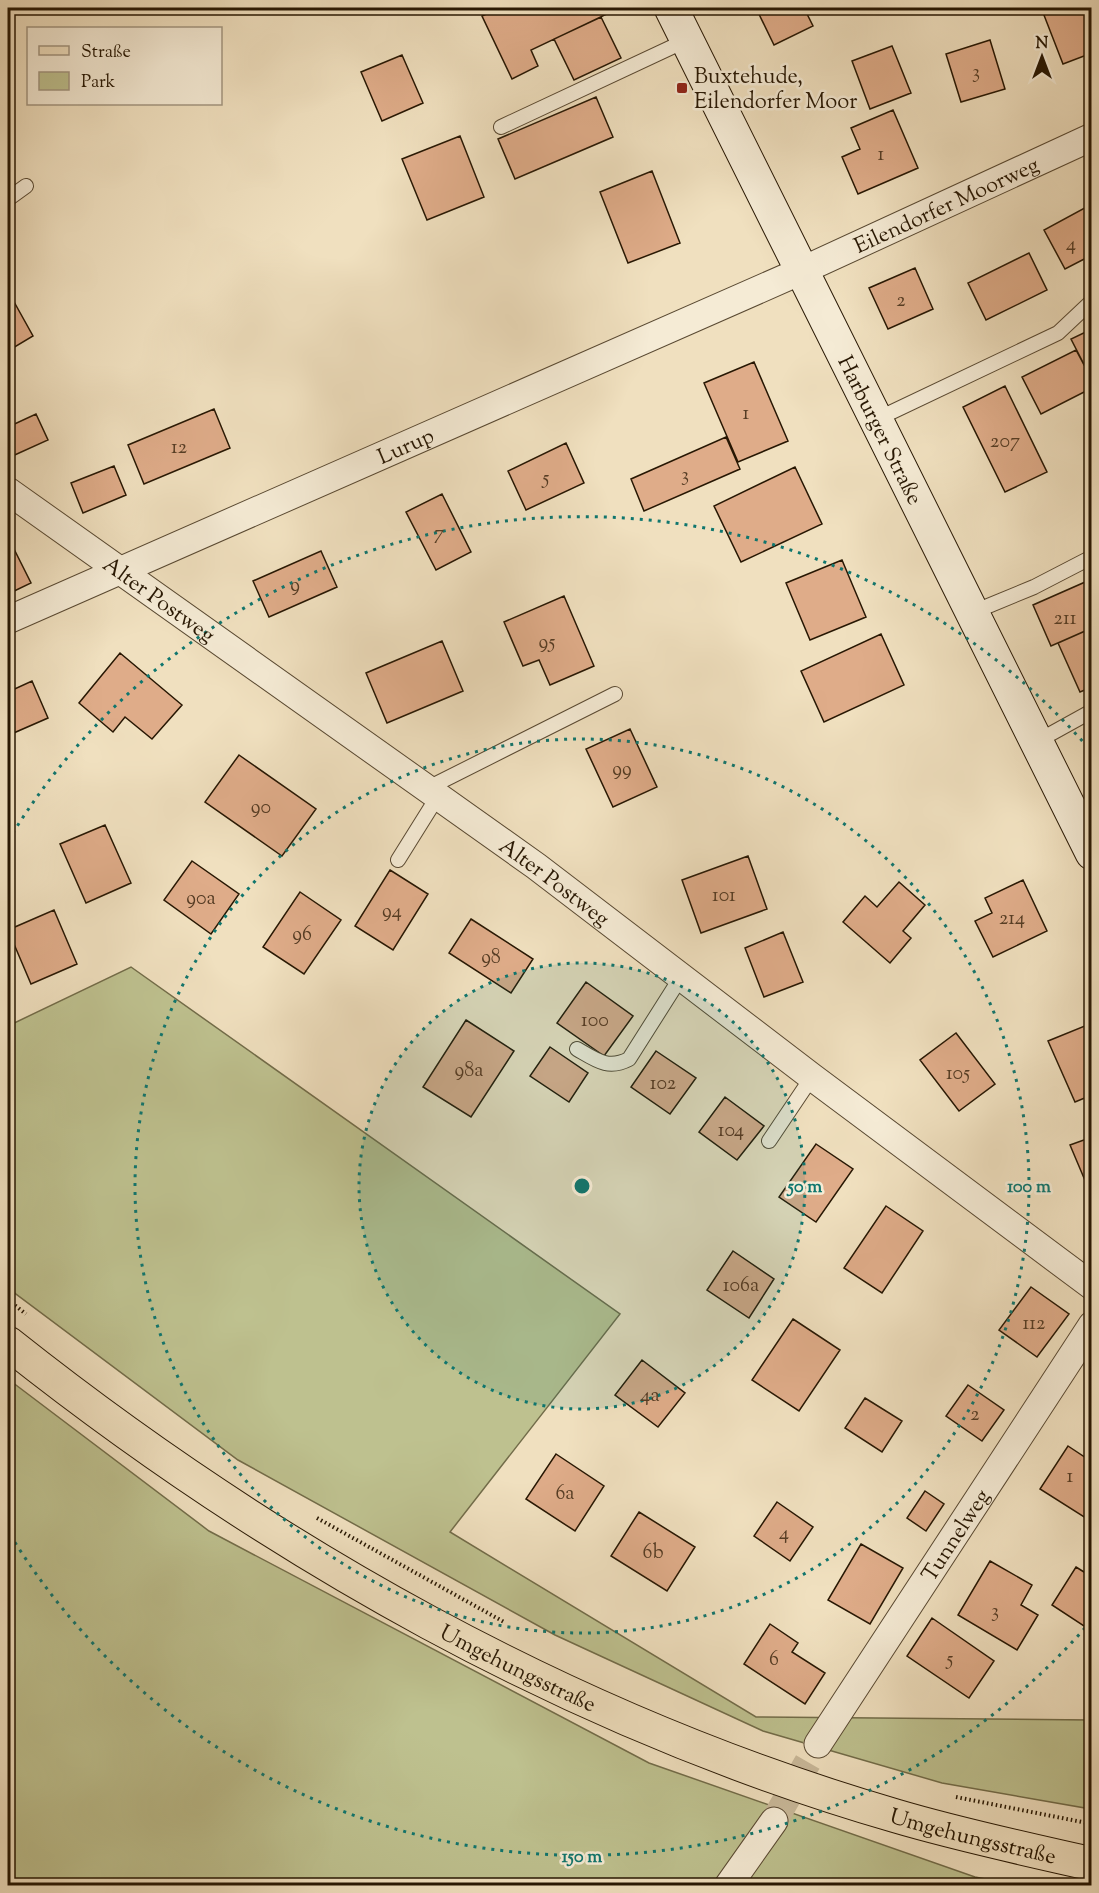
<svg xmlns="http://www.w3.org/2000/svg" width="1099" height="1893" font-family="'Sorts Mill Goudy',serif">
	<rect width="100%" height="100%" fill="#f0e0bf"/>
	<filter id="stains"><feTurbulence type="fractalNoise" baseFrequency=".00333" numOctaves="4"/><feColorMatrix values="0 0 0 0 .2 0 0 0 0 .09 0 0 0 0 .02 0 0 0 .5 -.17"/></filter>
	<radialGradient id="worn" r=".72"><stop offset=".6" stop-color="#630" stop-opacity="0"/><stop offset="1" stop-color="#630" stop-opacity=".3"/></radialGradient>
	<path fill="#bec18f" stroke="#726c49" stroke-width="1.5" d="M131 967 620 1314 450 1532 756 1717 1091 1720V1809L942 1783 763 1731 555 1635 238 1460 8 1288V1026Z
		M8 1379 209 1531 649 1763 975 1877 1016 1885H8Z"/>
	<path fill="#dfac89" stroke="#271703" stroke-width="1.5" d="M499 8H604L607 14 531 50 538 66 512 79 482 16Z
		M756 8H804L813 26 774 45Z
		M1048 8H1087L1092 18V53L1063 64 1042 10Z
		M601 17 621 58 574 80 554 39Z
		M990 40 1005 89 961 102 946 54Z
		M892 46 911 93 870 109 852 61Z
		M402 55 423 103 382 121 361 72Z
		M596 97 613 137 515 179 498 139Z
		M893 110 918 168 858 194 842 157 860 149 851 128Z
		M460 136 484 197 427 220 402 159Z
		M652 171 680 243 628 263 600 192Z
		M1092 204V255L1065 269 1044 230Z
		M1029 253 1047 290 986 320 968 283Z
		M915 268 933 309 888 329 869 288Z
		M8 291 33 336 8 351Z
		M1092 329V380L1071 339Z
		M1076 350 1092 380V388L1041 414 1022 377Z
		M754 362 788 441 738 462 704 383Z
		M1005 386 1047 472 1005 492 963 407Z
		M214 409 230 448 144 484 128 445Z
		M36 414 48 440 8 458V427Z
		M726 437 740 469 644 511 631 479Z
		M566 443 584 483 526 510 508 471Z
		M114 466 126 495 83 513 71 483Z
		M795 467 822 524 741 562 714 506Z
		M442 494 471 552 436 570 406 512Z
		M9 539 31 583 8 594V540Z
		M321 551 337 587 269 617 253 581Z
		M842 560 866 617 810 640 786 583Z
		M1092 579V628L1051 646 1033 605Z
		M564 596 594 666 550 685 539 660 523 666 504 622Z
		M1092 628V687L1080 692 1058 643Z
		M881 634 904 685 824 722 801 671Z
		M442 641 463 691 387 723 366 673Z
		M120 653 182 705 152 739 125 717 113 732 79 703Z
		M32 681 48 718 9 735 8 692Z
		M630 729 657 787 613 807 586 749Z
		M239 755 316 809 282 856 205 802Z
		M105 825 131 883 86 903 60 844Z
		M748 856 767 909 701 933 682 880Z
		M192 861 239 894 211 934 164 900Z
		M390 870 428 894 393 950 355 926Z
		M1023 880 1047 931 993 957 975 921 992 913 985 898Z
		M899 882 925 905 903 931 911 938 890 963 843 922 865 896 877 907Z
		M300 892 341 920 304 974 263 947Z
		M54 910 77 964 31 984 8 930Z
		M471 919 533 959 511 993 449 953Z
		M783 932 803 982 764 997 745 948Z
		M586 982 633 1016 604 1056 557 1023Z
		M466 1020 514 1051 471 1117 423 1087Z
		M1092 1023V1095L1075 1102 1048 1041Z
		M956 1033 995 1084 959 1111 920 1060Z
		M550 1047 588 1073 569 1102 530 1076Z
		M656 1051 696 1078 670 1114 631 1087Z
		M725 1097 764 1126 737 1160 699 1132Z
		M1092 1137V1197L1070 1145Z
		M816 1144 853 1169 816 1222 779 1197Z
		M886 1206 923 1231 882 1293 844 1268Z
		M733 1251 774 1279 749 1318 707 1290Z
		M1031 1287 1069 1314 1037 1357 999 1330Z
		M793 1319 840 1350 799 1411 752 1380Z
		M642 1360 685 1393 658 1427 615 1395Z
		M968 1385 1004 1410 982 1441 946 1416Z
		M865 1398 902 1421 882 1452 845 1428Z
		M1068 1446 1092 1462V1522L1040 1489Z
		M556 1454 604 1486 575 1531 526 1499Z
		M925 1491 944 1504 926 1531 907 1518Z
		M777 1502 813 1527 790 1561 754 1536Z
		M639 1512 695 1547 667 1591 611 1556Z
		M861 1544 903 1568 870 1624 828 1600Z
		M990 1561 1032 1585 1021 1605 1038 1615 1017 1650 958 1615Z
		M1076 1567 1092 1577 1090 1630 1052 1605Z
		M932 1618 994 1661 969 1698 907 1656Z
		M770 1624 798 1643 792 1652 825 1673 805 1704 744 1664Z"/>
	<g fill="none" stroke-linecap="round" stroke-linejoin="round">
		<path stroke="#c8b899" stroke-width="27" stroke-dasharray="27 14" stroke-linecap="butt" d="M774 1821 818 1744"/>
		<g stroke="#594932" stroke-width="16">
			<path id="lane" d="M501 127 687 40
				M8 199 26 186
				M875 420 1058 333 1092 301
				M971 613 1034 587 1092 557
				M1036 742 1092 711
				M426 789 615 694
				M398 860 438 796
				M577 1049C596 1060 608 1070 629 1059L681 977
				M769 1141 812 1077"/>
		</g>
		<g stroke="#594932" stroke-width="29">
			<g id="street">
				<path id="s1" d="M8 491 536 866 812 1077 1092 1286"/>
				<path id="s2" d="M8 620 801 271 1092 137"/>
				<path id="s3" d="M818 1744 1092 1325"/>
				<path d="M728 1886 774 1821"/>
			</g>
		</g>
		<g stroke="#271703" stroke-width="35">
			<g id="secondary">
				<path id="s4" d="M671 8 1092 853"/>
			</g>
		</g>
		<g stroke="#271703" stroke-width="35">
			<g id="primary">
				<path id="s5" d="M8 1343C271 1552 572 1722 896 1816 960 1835 1026 1849 1092 1864"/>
			</g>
		</g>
		<path stroke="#271703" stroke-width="4" stroke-dasharray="1.5 3" stroke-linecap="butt" d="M8 1300 26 1314
			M317 1518 504 1622
			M956 1797 1092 1824"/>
		<use href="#lane" stroke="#f5ebd5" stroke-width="14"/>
		<use href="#street" stroke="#f5ebd5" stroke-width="27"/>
		<use href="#secondary" stroke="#f5ebd5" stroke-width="33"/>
		<use href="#primary" stroke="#f0e0bf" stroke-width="33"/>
	</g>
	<circle cx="582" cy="1186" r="223" fill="#0f766e" fill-opacity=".12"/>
	<g fill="none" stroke="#0f766e" stroke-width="3" stroke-dasharray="3 6">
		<circle cx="582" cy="1186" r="223"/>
		<circle cx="582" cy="1186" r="447"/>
		<path d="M1091 1621A670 670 0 0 1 8 1531M8 841A670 670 0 0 1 1091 751"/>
	</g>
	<rect fill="#8f2418" stroke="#f5ebd5" stroke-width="2" x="676" y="82" width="12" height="12" rx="3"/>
	<g text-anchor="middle" stroke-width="5" stroke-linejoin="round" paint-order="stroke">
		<g font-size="20" fill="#553c24">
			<text x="976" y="78">3</text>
			<text x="881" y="160">1</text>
			<text x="1071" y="250">4</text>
			<text x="901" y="306">2</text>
			<text x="746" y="419">1</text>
			<text x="1005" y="447">207</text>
			<text x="179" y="453">12</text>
			<text x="685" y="481">3</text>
			<text x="546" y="484">5</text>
			<text x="439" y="539">7</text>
			<text x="295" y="591">9</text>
			<text x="1065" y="624">211</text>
			<text x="547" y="648">95</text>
			<text x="622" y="775">99</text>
			<text x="261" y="813">90</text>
			<text x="724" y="901">101</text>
			<text x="201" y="904">90a</text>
			<text x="392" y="917">94</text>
			<text x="1012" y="924">214</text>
			<text x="302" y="940">96</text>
			<text x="491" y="963">98</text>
			<text x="595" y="1026">100</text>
			<text x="469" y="1076">98a</text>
			<text x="958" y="1079">105</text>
			<text x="663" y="1089">102</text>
			<text x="731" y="1136">104</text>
			<text x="741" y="1291">106a</text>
			<text x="1034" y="1329">112</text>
			<text x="650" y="1401">4a</text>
			<text x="975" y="1420">2</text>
			<text x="1070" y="1482">1</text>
			<text x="565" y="1499">6a</text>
			<text x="784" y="1539">4</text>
			<text x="653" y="1558">6b</text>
			<text x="995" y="1617">3</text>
			<text x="774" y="1665">6</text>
			<text x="950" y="1665">5</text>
		</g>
		<g font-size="22" fill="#271703" stroke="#f5ebd5" text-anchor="start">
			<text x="694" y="83">Buxtehude,<tspan x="694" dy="25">Eilendorfer Moor</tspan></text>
		</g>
		<g font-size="22" fill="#271703" stroke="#f5ebd5">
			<text dy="8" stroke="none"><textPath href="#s2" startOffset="1026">Eilendorfer Moorweg</textPath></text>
			<text dy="8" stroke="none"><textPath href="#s4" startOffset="471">Harburger Straße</textPath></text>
			<text dy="8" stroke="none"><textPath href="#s2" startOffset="434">Lurup</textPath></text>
			<text dy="8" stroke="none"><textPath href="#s1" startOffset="186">Alter Postweg</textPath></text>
			<text dy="8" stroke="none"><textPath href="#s1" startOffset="672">Alter Postweg</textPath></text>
			<text dy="8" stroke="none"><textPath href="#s3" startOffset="250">Tunnelweg</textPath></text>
			<text dy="8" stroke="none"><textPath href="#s5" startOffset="606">Umgehungsstraße</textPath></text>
			<text dy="8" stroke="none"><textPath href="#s5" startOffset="1092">Umgehungsstraße</textPath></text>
		</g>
	</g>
	<circle cx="582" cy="1186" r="9" fill="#0f766e" stroke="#f5ebd5" stroke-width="3"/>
	<g font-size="18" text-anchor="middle" font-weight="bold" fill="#0f766e" stroke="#f5ebd5" stroke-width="5" stroke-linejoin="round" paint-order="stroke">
		<text x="805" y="1192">50 m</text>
		<text x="1029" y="1192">100 m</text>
		<text x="582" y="1862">150 m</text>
	</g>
	<rect width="1099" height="1893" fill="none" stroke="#f0e0bf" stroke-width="30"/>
	<rect x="9" y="9" width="1081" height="1875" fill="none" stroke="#271703" stroke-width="3"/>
	<rect x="15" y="15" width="1069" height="1863" fill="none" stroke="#271703" stroke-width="1.5"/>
	<rect x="27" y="27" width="195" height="78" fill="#f5ebd5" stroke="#a39681" stroke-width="1.5"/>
	<rect x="39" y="46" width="30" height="9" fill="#f0e0bf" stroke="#a39681" stroke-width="1.5"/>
	<text x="81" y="57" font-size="18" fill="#271703">Straße</text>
	<rect x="39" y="72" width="30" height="18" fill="#bec18f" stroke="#a39681" stroke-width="1.5"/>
	<text x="81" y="87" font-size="18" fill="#271703">Park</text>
	<g transform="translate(1042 57)" stroke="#f5ebd5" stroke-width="4.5" paint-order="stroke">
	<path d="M0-4.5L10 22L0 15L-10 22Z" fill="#271703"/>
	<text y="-9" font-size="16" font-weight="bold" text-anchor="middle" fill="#271703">N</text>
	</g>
	<rect width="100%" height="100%" filter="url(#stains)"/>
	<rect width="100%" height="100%" fill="url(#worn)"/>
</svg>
